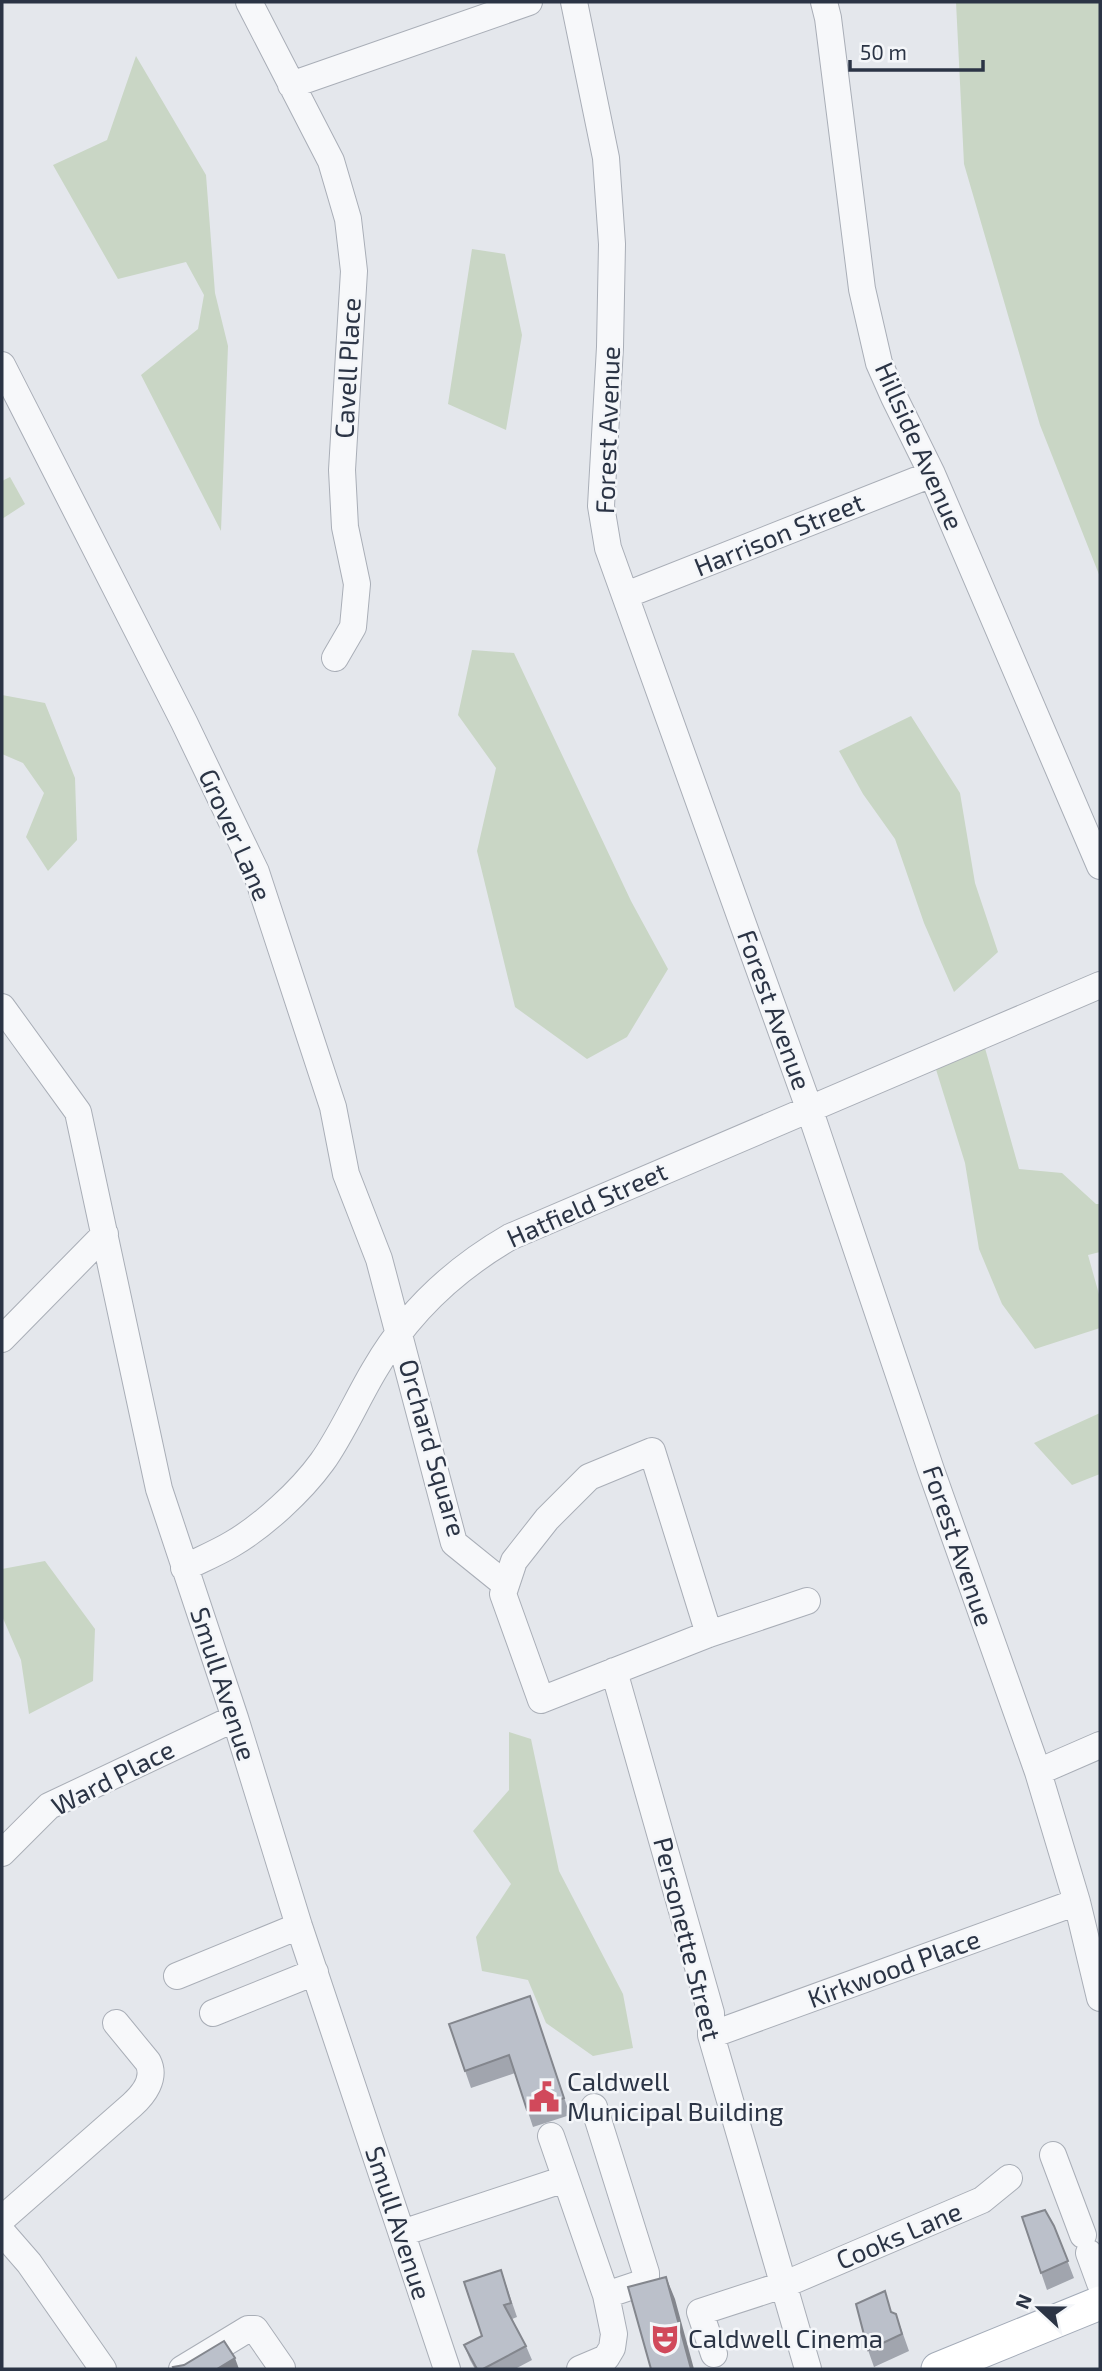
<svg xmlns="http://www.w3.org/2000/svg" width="1102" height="2371" font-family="'Exo 2',sans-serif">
	<rect width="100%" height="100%" fill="#e4e7ec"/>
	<path fill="#c9d6c5" d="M956 2H1100V577L1040 425 964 164Z
		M136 56 206 175 215 293 228 346 221 531 141 375 198 329 204 295 186 262 118 279 53 165 107 140Z
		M472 249 505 254 522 335 506 430 448 404Z
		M10 477 25 504 2 519V481Z
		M472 650 514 653 631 901 668 969 627 1037 587 1059 515 1007 477 851 496 768 458 715Z
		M2 695 45 703 75 778 77 840 48 871 26 837 44 793 23 763 2 754Z
		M911 716 960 793 975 883 998 952 954 992 924 923 895 839 863 794 839 751Z
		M983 1041 1019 1169 1062 1173 1096 1204H1100V1252L1088 1255 1100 1298V1328L1035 1349 1002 1304 979 1249 965 1163 934 1063Z
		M1100 1413V1474L1072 1485 1034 1443Z
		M45 1561 95 1629 93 1681 29 1714 21 1660 2 1616V1569Z
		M509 1732 531 1739 559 1871 623 1994 633 2048 593 2056 546 2023 528 1980 482 1971 476 1937 511 1884 473 1831 509 1790Z"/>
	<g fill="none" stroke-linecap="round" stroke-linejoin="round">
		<g stroke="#a9aeb7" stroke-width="28">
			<path id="minor" d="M249 2 331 161 348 219 354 271 342 470 345 527 357 584 353 627 335 658
				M574 2 606 158 612 244 610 347 601 506 608 548 809 1108 931 1470 1038 1772 1077 1902 1100 1998
				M824 2 828 18 862 289 879 363 894 397 932 474 1100 866
				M291 85 529 2
				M2 365 184 722 256 872 333 1107 346 1174 379 1259 454 1543 506 1585
				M626 595 932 474
				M2 1007 78 1112 159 1489 235 1718 299 1926 447 2369
				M2 1339 105 1234
				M184 1568C200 1560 217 1553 232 1544 263 1526 301 1491 322 1462 341 1436 358 1397 375 1369 408 1312 453 1270 510 1237L1100 985
				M709 1634 652 1451 589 1477 547 1519 514 1561 503 1594 541 1700 709 1634 807 1601
				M614 1671 711 2013V2035L808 2369
				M1038 1772 1100 1745
				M2 1853 49 1806 235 1718
				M177 1976 299 1926
				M213 2013 315 1972
				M711 2035 1077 1902
				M594 2107 646 2273V2279L642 2283 606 2295
				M551 2136 606 2295 614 2334 612 2348 606 2358 580 2369
				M1053 2155 1083 2235
				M2 2219 132 2105C144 2094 156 2078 148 2062L116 2023
				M2 2232 29 2263 103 2369
				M402 2233 565 2179
				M1089 2253 1100 2283
				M714 2354 700 2312 783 2285 982 2200 1009 2178
				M182 2369 248 2329H255L282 2368"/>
		</g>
		<g stroke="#a3abb8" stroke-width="35">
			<path id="major" d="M938 2369 1100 2303"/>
		</g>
		<use href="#minor" stroke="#f7f8fa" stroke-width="26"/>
		<use href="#major" stroke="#fff" stroke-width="33"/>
	</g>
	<path fill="#a1a5ae" d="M530 1996 570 2115 533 2127 515 2073 471 2088 449 2024Z
		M1022 2217 1054 2226 1074 2278 1047 2290Z
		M501 2270 517 2317 512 2319 526 2346 532 2360 515 2369H475L470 2360 464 2345 482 2336Z
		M892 2313 896 2314 909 2351 874 2367 868 2350Z"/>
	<path fill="#83868d" d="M666 2277 675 2299 694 2369H691Z
		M235 2358 239 2369H217Z"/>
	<path fill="#bbc0ca" stroke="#83868d" stroke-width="2" d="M530 1996 564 2098 527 2110 509 2055 465 2071 449 2024Z
		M1045 2210 1054 2226 1068 2261 1041 2273 1022 2217Z
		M501 2270 511 2303 504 2305 526 2346 483 2369H477L464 2345 482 2336 464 2282Z
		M666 2277 691 2369H651L628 2287Z
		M885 2291 891 2312 896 2314 902 2334 868 2350 856 2304Z
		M224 2341 235 2358 217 2369H174L173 2367 184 2365Z"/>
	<defs>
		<g id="civic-bare" transform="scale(2.415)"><path d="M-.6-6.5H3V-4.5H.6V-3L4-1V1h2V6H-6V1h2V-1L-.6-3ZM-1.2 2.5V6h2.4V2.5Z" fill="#d1495b" stroke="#f4f6f9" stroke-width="2.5" paint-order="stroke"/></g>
		<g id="theatre-bare" transform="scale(2.415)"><path d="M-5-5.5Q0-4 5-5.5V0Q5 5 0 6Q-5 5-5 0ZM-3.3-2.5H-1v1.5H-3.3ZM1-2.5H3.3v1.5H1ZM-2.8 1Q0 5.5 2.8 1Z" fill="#d1495b" stroke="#f4f6f9" stroke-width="2.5" paint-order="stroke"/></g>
	</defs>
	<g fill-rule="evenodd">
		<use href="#civic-bare" x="544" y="2097"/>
		<use href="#theatre-bare" x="665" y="2339"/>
	</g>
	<g text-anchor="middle" stroke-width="5" stroke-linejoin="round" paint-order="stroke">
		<g font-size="26" fill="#2b3445" stroke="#f4f6f9">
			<text transform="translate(348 368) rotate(-87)" y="9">Cavell Place</text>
			<text transform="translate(608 430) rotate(-88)" y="9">Forest Avenue</text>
			<text transform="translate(919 446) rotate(66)" y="9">Hillside Avenue</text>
			<text transform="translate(779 535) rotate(-22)" y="9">Harrison Street</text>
			<text transform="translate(235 835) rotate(66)" y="9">Grover Lane</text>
			<text transform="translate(774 1010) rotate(70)" y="9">Forest Avenue</text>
			<text transform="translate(587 1205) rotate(-24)" y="9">Hatfield Street</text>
			<text transform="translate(432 1448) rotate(74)" y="9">Orchard Square</text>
			<text transform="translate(958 1546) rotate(71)" y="9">Forest Avenue</text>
			<text transform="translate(223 1684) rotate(72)" y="9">Smull Avenue</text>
			<text transform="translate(113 1778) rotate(-27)" y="9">Ward Place</text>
			<text transform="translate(687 1939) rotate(76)" y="9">Personette Street</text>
			<text transform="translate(894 1969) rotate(-20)" y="9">Kirkwood Place</text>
			<text transform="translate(398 2223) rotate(72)" y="9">Smull Avenue</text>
			<text transform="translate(899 2236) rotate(-23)" y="9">Cooks Lane</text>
		</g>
		<g font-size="26" fill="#2b3445" stroke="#f4f6f9" text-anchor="start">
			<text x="567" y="2091">Caldwell<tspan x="567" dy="30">Municipal Building</tspan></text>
			<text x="688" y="2348">Caldwell Cinema</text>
		</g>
	</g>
	<rect width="1102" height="2371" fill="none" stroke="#2b3445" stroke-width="7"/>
	<g transform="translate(1039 2308) rotate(292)" stroke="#f4f6f9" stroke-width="5" paint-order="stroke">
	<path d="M0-5L12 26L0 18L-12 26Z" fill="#2b3445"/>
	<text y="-10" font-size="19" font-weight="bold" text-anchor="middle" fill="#2b3445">N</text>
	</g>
	<path d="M850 60v10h133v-10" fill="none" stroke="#2b3445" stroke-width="3.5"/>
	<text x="860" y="60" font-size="21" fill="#2b3445" stroke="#f4f6f9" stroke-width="5" paint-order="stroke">50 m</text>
</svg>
